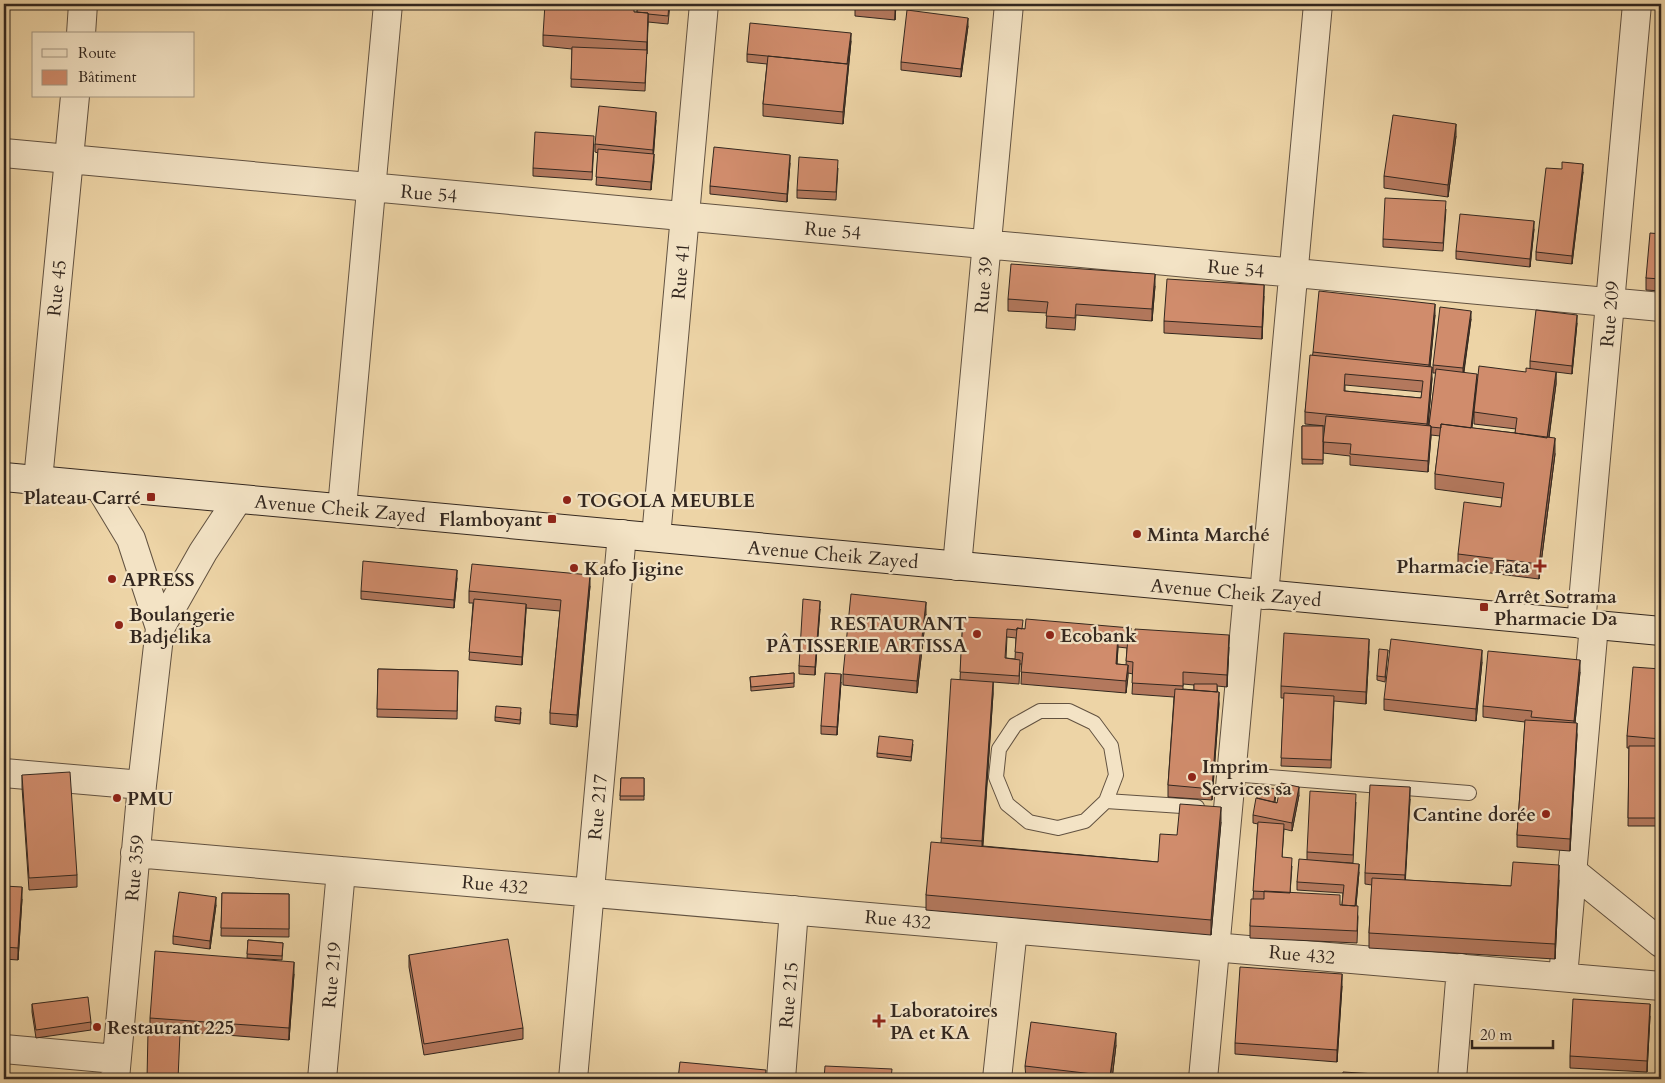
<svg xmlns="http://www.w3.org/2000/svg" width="1665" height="1083" font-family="Cardo,serif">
	<rect width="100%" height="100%" fill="#edd4a6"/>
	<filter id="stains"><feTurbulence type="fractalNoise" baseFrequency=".004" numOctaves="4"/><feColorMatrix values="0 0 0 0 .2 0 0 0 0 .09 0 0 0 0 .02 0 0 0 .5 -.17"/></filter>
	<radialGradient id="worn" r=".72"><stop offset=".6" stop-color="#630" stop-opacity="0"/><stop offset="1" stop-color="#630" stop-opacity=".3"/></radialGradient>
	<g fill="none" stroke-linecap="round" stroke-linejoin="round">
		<g stroke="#625241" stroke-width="16">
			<path id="lane" d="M1231 774 1469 793
				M1106 801 1116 775 1111 746 1094 723 1069 711H1040L1015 725 999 749 996 777 1007 804 1029 822 1058 828 1085 821 1106 801 1197 807"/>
		</g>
		<g stroke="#625241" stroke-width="30">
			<path id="street" d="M81 34 83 4
				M4 153 1661 307
				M38 480 75 96
				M99 486 131 539 160 628
				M342 508 388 4
				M656 537 704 4
				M957 566 1009 4
				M1264 595 1318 4
				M1581 624 1637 4
				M4 773 142 785
				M135 853 1661 986
				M1572 871 1661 943
				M1563 977 1594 625
				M4 1049 116 1059
				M115 1079 142 785 160 628 203 552 238 499
				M322 1079 341 871
				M573 1079 622 534
				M781 1079 794 910
				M997 1079 1013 929
				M1203 1079 1248 593
				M1452 1079 1461 968"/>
		</g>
		<g stroke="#33271f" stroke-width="30">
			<path id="secondary" d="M4 477 1661 631"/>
		</g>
		<use href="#lane" stroke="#f3e3c5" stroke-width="14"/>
		<use href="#street" stroke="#f3e3c5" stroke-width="28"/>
		<use href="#secondary" stroke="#f3e3c5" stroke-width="28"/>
	</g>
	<path fill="#b3785d" stroke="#33271f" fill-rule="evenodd" d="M638 4H670L668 24 648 22 645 91 571 87 572 49 543 46V35L634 12H637Z
		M855 4H896L895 20 855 16Z
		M968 26 961 77 901 70V62Z
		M851 41 843 124 763 116V104L767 64 747 62V54Z
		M656 120 651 190 596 185 598 153 595 152V144Z
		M1456 136 1448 197 1384 188V176Z
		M594 144 592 180 533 176V168Z
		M790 163 787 202 710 194V186Z
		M838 168 836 200 797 198V190Z
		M1583 172 1572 264 1536 260V252Z
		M1446 209 1443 251 1383 247V239Z
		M1534 229 1530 267 1456 259V251Z
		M1661 234V291L1646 290V278Z
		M1155 286 1152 321 1076 315 1075 330 1046 328 1047 313 1008 311V299Z
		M1264 296 1262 339 1164 333V321Z
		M1435 315 1430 367 1432 379 1428 425H1429L1436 373H1433V365L1471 319 1464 372 1477 382 1472 428 1515 433 1516 429 1474 424V412L1530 369V361L1577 323 1572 374 1556 372V384L1549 438 1555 454 1539 579 1458 569V554L1501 507 1502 498 1435 489V474L1440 436 1431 435 1428 472 1350 465V456L1323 453 1325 426 1305 424V412L1313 352ZM1345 385 1422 392 1421 398 1345 391Z
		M1302 426H1323V464H1302Z
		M457 578 454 608 361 599V591Z
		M590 586 577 727 550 724V713L560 611 526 608 522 665 469 660 473 603H469V591Z
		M820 609 815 675 799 674V666Z
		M926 614 917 693 843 685V674Z
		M963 617 1023 629 1131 628V638L1229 647 1227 687 1217 686 1219 704 1212 800 1168 797V785L1174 697 1132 694 1133 674 1128 673 1126 693 1021 684 1022 664H1020L1019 684 993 682V694L983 846 1158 862 1177 835 1221 822 1211 935 926 910V895L941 842 960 680ZM1007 637 1016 638 1015 659 1006 658ZM1118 647 1127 648 1126 665 1117 664ZM1183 684 1194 685V690L1183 689Z
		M1388 650 1385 682 1377 680V676Z
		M1369 651 1366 704 1334 701 1331 768 1281 766 1284 698H1281V686Z
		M1482 662 1476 721 1384 710V699Z
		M378 669 458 671 457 719 377 717Z
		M1661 669V826H1628L1629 748H1627V736Z
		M1580 672 1575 723 1577 735 1570 851 1517 847V835L1525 722 1483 717V706Z
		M794 673V687L751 691 750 677Z
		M841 682 837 735 821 734V726Z
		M521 712 520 724 495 721V717Z
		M913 744 911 761 877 757V753Z
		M22 775 77 875V887L29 890 22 787Z
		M621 778H644V800H620Z
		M1276 793 1275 802 1277 803 1299 795 1292 831 1284 829 1282 857 1292 866 1290 893 1340 905H1342L1343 893 1297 890V882L1307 860V852L1356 802 1353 863 1320 861 1359 872 1356 906 1358 917 1357 943 1250 938V926L1253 899 1258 824 1253 823V815Z
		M1410 799 1405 880 1511 886 1559 880 1555 959 1369 948V933L1372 885 1365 884V873Z
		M4 886 22 899 18 960 4 959Z
		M222 893 289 894V937L221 936Z
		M216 905 210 949 173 944V936Z
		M248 940 283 943 282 960 247 958Z
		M409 955 523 1028V1039L424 1055 409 967Z
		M294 974 289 1040 150 1029V1018Z
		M1342 986 1337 1062 1235 1054V1043Z
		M32 1004 91 1022V1030L36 1038 32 1012Z
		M1650 1016 1647 1072 1570 1068V1056Z
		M1116 1045 1112 1079H1026L1025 1066Z"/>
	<path fill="#92624c" stroke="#33271f" d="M895 4H896L895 20Z
		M648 13V24L647 54V42Z
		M968 18V26L961 77V69Z
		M851 33V41L843 124V112Z
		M656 112V120L653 158V150Z
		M1456 124V136L1448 197V185Z
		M654 154V162L651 190V182Z
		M790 155V163L787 202V194Z
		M1583 164V172L1572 264V256Z
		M1534 221V229L1530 267V259Z
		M1155 274V286L1152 321V309Z
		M1264 285V296L1262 339V327Z
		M1435 304V315L1429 376V365Z
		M1471 311V319L1463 376V368Z
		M1577 315V323L1572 374V366Z
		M1432 367V379L1427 436V424Z
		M1556 372V384L1547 450V438Z
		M1477 374V382L1470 439V431Z
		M1431 426V437L1428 472V461Z
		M1555 438V454L1539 579V564Z
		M457 570V578L454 608V600Z
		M590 575V586L577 727V715Z
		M820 601V609L815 675V667Z
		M926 602V614L917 693V681Z
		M526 604V612L522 665V657Z
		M1118 635V647L1116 675V664Z
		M1229 635V647L1227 687V675Z
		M1369 639V651L1366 704V692Z
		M1482 650V662L1476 721V709Z
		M1580 660V672L1574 733V721Z
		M1128 665V677L1126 693V681Z
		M841 674V682L837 735V727Z
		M993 682V694L982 852V841Z
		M1219 692V704L1212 800V789Z
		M1577 723V735L1570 851V839Z
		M1299 787V795L1292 831V823Z
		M1410 787V799L1405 887V875Z
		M1221 807V822L1211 935V920Z
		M1359 864V872L1355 915V907Z
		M1559 865V880L1555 959V944Z
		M22 887V899L18 960V948Z
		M216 897V905L210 949V941Z
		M294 962V974L289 1040V1028Z
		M1342 974V986L1337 1062V1050Z
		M1650 1004V1016L1647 1072V1061Z
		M1116 1033V1045L1112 1079H1110Z"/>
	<path fill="#d08c6c" stroke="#33271f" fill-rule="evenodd" d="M545 4H577L634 8V12L648 13 647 42 543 35Z
		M638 4H669L668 16 648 14V13L637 12Z
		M855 4H895V8Z
		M907 10 968 18 961 69 901 62Z
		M750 23 851 33 847 64 747 54Z
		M572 47 647 50 645 83 571 79Z
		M768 56 848 64 843 112 763 104Z
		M599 106 656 112 653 150 595 144Z
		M1393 115 1456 124 1448 185 1384 176Z
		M535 132 594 136 592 172 533 168Z
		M714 147 790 155 787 194 710 186Z
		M598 149 654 154 651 182 596 177Z
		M799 157 838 160 836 192 797 190Z
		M1562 162 1583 164 1572 256 1536 252 1546 168 1562 169Z
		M1385 198 1446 201 1443 243 1383 239Z
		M1460 214 1534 221 1530 259 1456 251Z
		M1650 233 1661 234V279L1646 278Z
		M1011 264 1155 274 1152 309 1076 304 1075 318 1046 316 1048 302 1008 299Z
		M1167 279 1264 285 1262 327 1164 321Z
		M1319 291 1435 304 1429 365 1313 352Z
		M1440 307 1471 311 1463 368 1433 365Z
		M1536 310 1577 315 1572 366 1530 361Z
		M1310 355 1432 367 1427 424 1305 412ZM1345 374 1423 381 1421 398 1344 391Z
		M1479 366 1526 372V368L1556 372 1547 438 1515 433 1517 418 1474 412Z
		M1436 369 1477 374 1471 428 1441 424V428L1431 427V426L1429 425Z
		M1326 416 1431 426 1428 461 1350 454 1351 444 1323 442Z
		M1441 424 1555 438 1539 564 1458 554 1464 502 1501 507 1504 483 1435 474Z
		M1302 426H1323V460L1302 459Z
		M363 561 457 570 454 600 361 591Z
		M472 564 590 575 577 715 550 713 561 600 469 591Z
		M851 594 926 602 917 681 843 674Z
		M474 599 526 604 522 657 469 652Z
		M803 599 820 601 815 667 799 666Z
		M963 617 1023 620 1022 629 1017 628V630L1007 629 1005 658 1020 660 1019 676 960 672Z
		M1026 619 1131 628 1130 636 1118 635 1116 664 1128 665 1126 681 1021 672 1023 653 1015 652 1017 628 1025 629Z
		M1135 629 1229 635 1227 675 1183 672V686L1132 683 1133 662 1126 661 1128 638H1135Z
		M1284 633 1369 639 1366 692 1281 686Z
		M1391 639 1482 650 1476 709 1384 699Z
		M1379 649 1388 650 1385 677 1377 676Z
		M1488 651 1580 660 1574 721 1531 717 1532 711 1483 706Z
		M1633 667 1661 669V739L1627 736Z
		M378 669 458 671 457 711 377 709Z
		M794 673V683L751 687 750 677Z
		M825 673 841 674 837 727 821 726Z
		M951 679 993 682 982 841 941 838Z
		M1194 684H1217V692L1194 690Z
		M1175 689 1219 692 1212 789 1168 785Z
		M1284 693 1334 696 1331 760 1281 758Z
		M496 706 521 708 520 720 495 717Z
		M1525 720 1577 723 1570 839 1517 835Z
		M879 736 913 740 911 757 877 753Z
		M1629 746H1661V818H1628Z
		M70 772 77 875 29 878 22 775Z
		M621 778H644V796H620Z
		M1281 783 1299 787 1292 823 1253 815 1256 798 1277 803Z
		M1370 785 1410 787 1405 875 1365 873Z
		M1259 786 1276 789 1274 802 1257 798Z
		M1310 791 1356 794 1353 855 1307 852Z
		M1180 804 1221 807 1211 920 926 895 931 842 1158 862 1160 834 1177 835Z
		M1258 822 1284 824 1282 857 1292 858 1290 893 1253 891Z
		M1299 859 1359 864 1355 906 1342 905 1344 885 1297 882Z
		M1513 862 1559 865 1555 944 1369 933 1372 878 1511 886Z
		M4 886 22 887 18 948 4 947Z
		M1264 891 1340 895V905L1358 906 1357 931 1250 926 1251 899H1264Z
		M179 892 216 897 210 941 173 936Z
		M222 893 289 894V929L221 928Z
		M508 939 523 1028 424 1044 409 955Z
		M248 940 283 943 282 956 247 954Z
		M155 951 294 962 289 1028 150 1018Z
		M1240 967 1342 974 1337 1050 1235 1043Z
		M88 997 91 1022 36 1030 32 1004Z
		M1573 999 1650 1004 1647 1061 1570 1056Z
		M1031 1022 1116 1033 1110 1076 1025 1066Z
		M148 1031 180 1033 178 1079H147Z
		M680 1062 766 1070 765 1079H678Z
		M825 1066 892 1069 891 1079H824Z
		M1343 1072 1393 1075V1079H1342Z
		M1026 1076 1061 1079H1026Z
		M191 1077H245V1079H191Z"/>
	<g fill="#8f2418" stroke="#f3e3c5" stroke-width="2">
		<rect x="146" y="492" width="10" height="10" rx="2.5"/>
		<circle cx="567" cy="500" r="5"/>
		<rect x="547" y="514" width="10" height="10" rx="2.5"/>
		<circle cx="1137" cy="534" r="5"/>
		<path d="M1537.5 558.5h5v5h5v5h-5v5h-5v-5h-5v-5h5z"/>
		<circle cx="574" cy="568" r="5"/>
		<circle cx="112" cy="579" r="5"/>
		<rect x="1479" y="602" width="10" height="10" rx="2.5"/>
		<circle cx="119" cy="625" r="5"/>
		<circle cx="977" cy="634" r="5"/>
		<circle cx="1050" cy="635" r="5"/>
		<circle cx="1192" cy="777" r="5"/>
		<circle cx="117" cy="798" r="5"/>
		<circle cx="1546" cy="814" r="5"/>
		<path d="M876.5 1013.5h5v5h5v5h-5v5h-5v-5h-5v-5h5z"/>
		<circle cx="97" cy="1027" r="5"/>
	</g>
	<g text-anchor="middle" stroke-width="4.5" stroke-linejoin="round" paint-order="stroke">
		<g font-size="19" fill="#33271f" stroke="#f3e3c5">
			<text transform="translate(429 193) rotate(5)" y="7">Rue 54</text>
			<text transform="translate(833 230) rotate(5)" y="7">Rue 54</text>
			<text transform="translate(1236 268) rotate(5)" y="7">Rue 54</text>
			<text transform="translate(680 271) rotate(-85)" y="7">Rue 41</text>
			<text transform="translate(983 285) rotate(-85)" y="7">Rue 39</text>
			<text transform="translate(56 288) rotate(-84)" y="7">Rue 45</text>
			<text transform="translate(1609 314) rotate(-85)" y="7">Rue 209</text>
			<text transform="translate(340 508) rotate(5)" y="7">Avenue Cheik Zayed</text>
			<text transform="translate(833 554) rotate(5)" y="7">Avenue Cheik Zayed</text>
			<text transform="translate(1236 592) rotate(5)" y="7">Avenue Cheik Zayed</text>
			<text transform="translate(597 807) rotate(-85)" y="7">Rue 217</text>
			<text transform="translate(134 868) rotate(-85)" y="7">Rue 359</text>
			<text transform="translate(495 884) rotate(5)" y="7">Rue 432</text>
			<text transform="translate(898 919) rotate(5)" y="7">Rue 432</text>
			<text transform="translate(1302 954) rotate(5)" y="7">Rue 432</text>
			<text transform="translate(331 975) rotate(-85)" y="7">Rue 219</text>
			<text transform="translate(788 995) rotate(-85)" y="7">Rue 215</text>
		</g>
		<g font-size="19" font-weight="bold" fill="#33271f" stroke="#f3e3c5" text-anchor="start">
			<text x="141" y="504" text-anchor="end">Plateau Carré</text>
			<text x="577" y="507">TOGOLA MEUBLE</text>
			<text x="542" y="526" text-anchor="end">Flamboyant</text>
			<text x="1147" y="541">Minta Marché</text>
			<text x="1530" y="573" text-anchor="end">Pharmacie Fata</text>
			<text x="584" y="575">Kafo Jigine</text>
			<text x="122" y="586">APRESS</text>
			<text x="1494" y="603">Arrêt Sotrama<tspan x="1494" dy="22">Pharmacie Da</tspan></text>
			<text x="129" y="621">Boulangerie<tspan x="129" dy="22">Badjelika</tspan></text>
			<text x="967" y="630" text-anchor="end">RESTAURANT<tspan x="967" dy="22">PÂTISSERIE ARTISSA</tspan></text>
			<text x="1060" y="642">Ecobank</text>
			<text x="1202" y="773">Imprim<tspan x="1202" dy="22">Services sa</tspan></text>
			<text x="127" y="805">PMU</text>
			<text x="1536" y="821" text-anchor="end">Cantine dorée</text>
			<text x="890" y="1017">Laboratoires<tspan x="890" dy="22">PA et KA</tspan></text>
			<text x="107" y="1034">Restaurant 225</text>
		</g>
	</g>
	<rect width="1665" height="1083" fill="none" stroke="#edd4a6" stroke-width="20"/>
	<rect x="5" y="5" width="1655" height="1073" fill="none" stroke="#33271f" stroke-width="2.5"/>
	<rect x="10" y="10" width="1645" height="1063" fill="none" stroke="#33271f"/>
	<rect x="32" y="32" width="162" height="65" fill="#f3e3c5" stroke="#a69883"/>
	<rect x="42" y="49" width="25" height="8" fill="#f3e3c5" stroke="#a69883"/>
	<text x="78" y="58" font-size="15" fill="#33271f">Route</text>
	<rect x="42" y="70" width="25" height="15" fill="#d08c6c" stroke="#a69883"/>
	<text x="78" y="82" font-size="15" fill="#33271f">Bâtiment</text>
	<path d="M1472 1040v8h81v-8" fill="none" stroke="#33271f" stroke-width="2.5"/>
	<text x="1480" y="1040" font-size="15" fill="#33271f" stroke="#f3e3c5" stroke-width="4" paint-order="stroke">20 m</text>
	<rect width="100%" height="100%" filter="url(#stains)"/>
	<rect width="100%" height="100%" fill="url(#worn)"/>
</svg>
